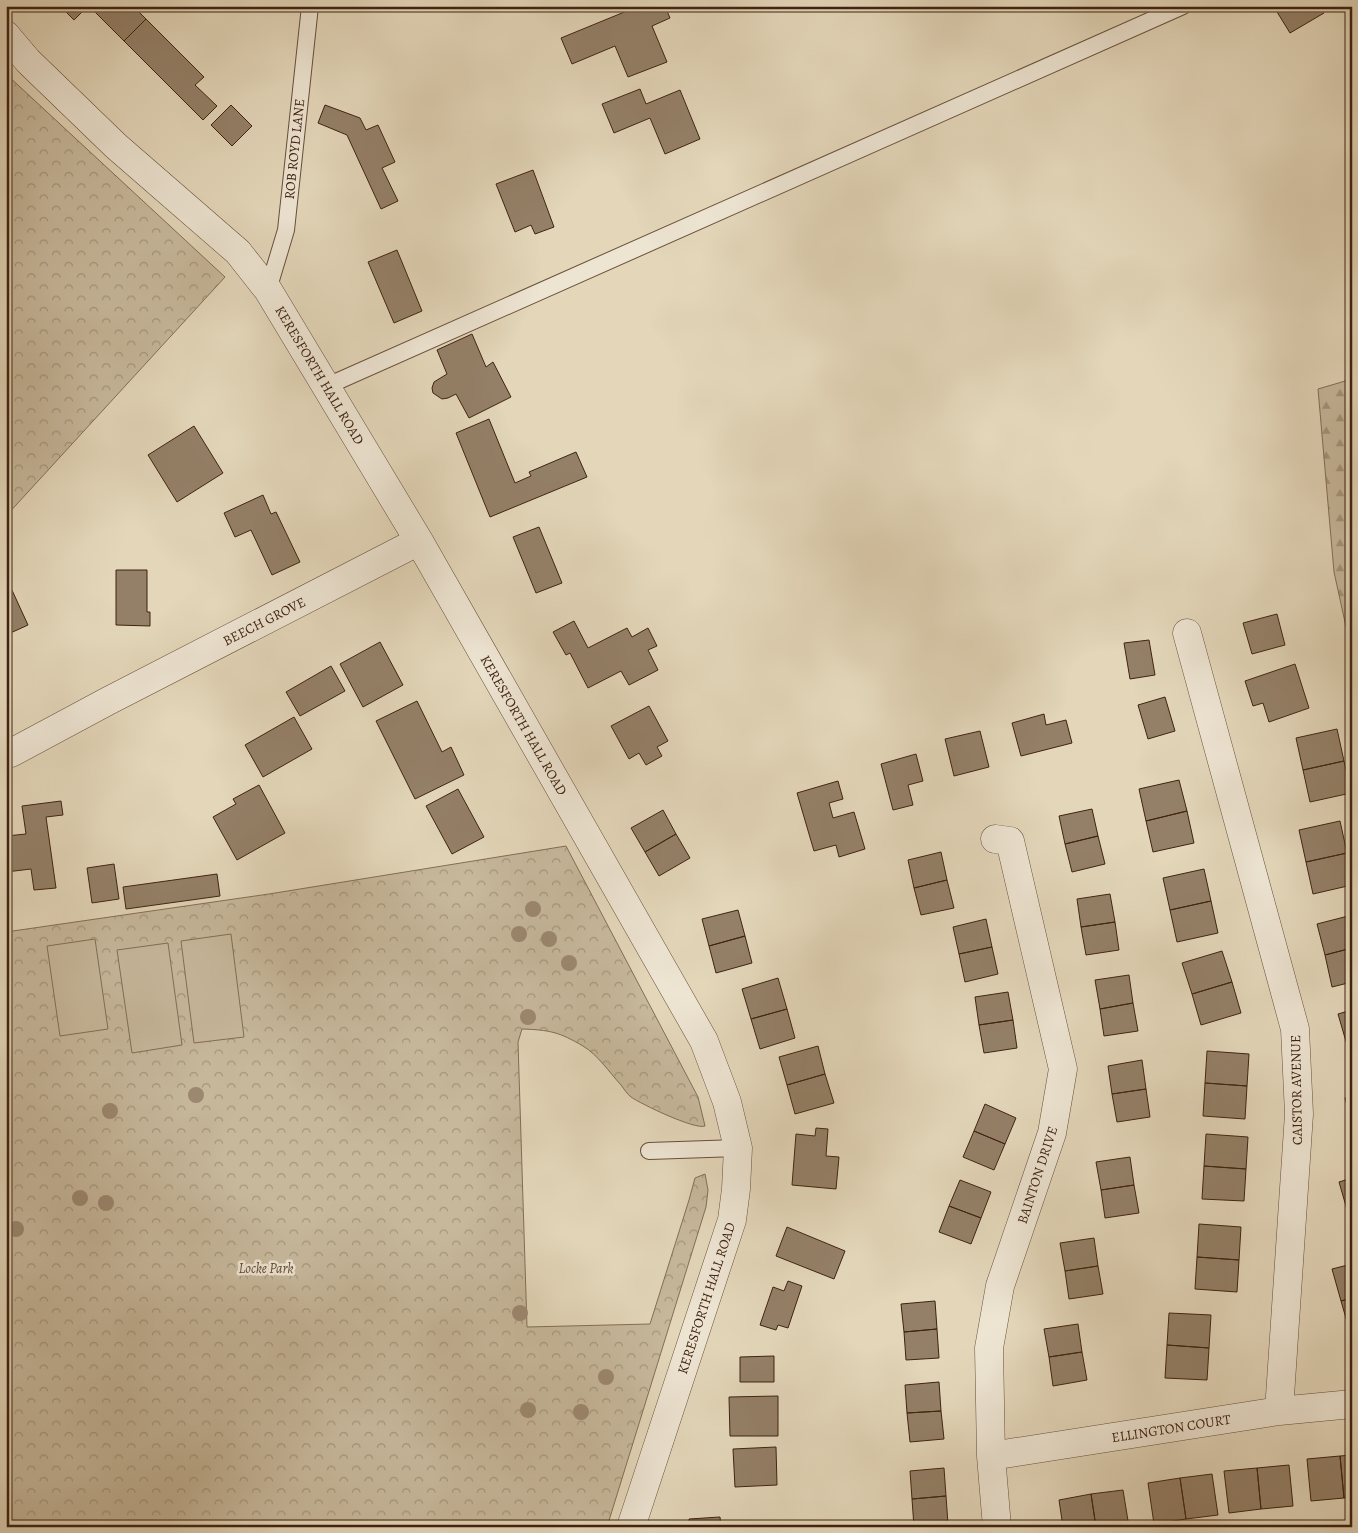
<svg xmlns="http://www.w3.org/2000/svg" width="1358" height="1533" font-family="Alegreya,serif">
	<defs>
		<pattern id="forest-firs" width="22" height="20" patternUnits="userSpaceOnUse" patternTransform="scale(1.25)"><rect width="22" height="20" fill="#c7b89c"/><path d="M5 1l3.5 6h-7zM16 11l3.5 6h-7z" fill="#a3957e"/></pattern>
		<pattern id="park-crowns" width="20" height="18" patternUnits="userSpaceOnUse" patternTransform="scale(1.25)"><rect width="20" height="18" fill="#c7b89c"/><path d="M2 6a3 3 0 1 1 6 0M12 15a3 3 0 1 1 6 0" fill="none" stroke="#a3957e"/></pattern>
	</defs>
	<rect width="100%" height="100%" fill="#e3d6b9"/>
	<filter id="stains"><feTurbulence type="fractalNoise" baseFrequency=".004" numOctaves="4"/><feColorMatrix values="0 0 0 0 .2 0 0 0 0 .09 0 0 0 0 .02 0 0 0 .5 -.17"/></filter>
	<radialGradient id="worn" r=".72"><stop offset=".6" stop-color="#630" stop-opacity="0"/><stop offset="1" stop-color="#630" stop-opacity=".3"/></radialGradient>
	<path fill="url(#forest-firs)" stroke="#836e56" d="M1352 379V654L1334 572 1318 389Z"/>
	<path fill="url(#park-crowns)" stroke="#836e56" d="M6 74 225 277 6 516Z
		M566 846 698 1097 705 1126C695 1130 641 1104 631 1097 627 1094 624 1089 621 1085 609 1072 598 1055 583 1046 559 1032 550 1030 522 1029L518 1042 527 1327 650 1324 689 1200 695 1178 705 1174 708 1190 706 1207 607 1527H6V932L269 894Z"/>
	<path fill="#c7b89c" stroke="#836e56" d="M231 934 244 1037 194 1043 181 941Z
		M95 939 108 1029 60 1036 47 946Z
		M168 943 182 1045 132 1053 117 950Z"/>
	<path fill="#948068" stroke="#3f2311" d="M60 6H88L74 20Z
		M89 6H133L146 19 124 41Z
		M639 6H665L670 18 652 26 667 62 628 77 615 46 572 64 561 38Z
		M1320 6 1324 13 1290 33 1274 7Z
		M146 19 204 77 195 85 217 106 203 120 124 41Z
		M640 89 646 104 680 90 700 139 665 154 650 118 614 133 602 104Z
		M231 105 252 126 232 146 211 125Z
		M325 105 360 118 366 130 378 125 395 162 382 168 398 201 381 209 347 135 318 123Z
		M533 170 554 227 535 234 531 225 515 232 496 184Z
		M397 250 422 311 394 323 368 262Z
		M472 334 486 367 493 362 511 397 469 418 456 394 448 398 442 399 433 393 432 388 434 382 447 374 437 350Z
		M489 419 515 483 531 476 529 472 576 452 587 477 490 517 456 433Z
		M194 426 223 473 177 502 148 455Z
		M263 495 271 514 276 512 300 562 272 575 251 530 235 537 224 513Z
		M539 527 562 583 536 593 513 537Z
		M116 570H147V612H150V626L116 625Z
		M11 588 28 625 6 635V590Z
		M1277 614 1285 645 1252 654 1243 623Z
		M574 621 588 648 627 628 632 637 648 628 657 646 648 650 658 670 629 685 621 671 588 688 570 653 566 655 553 632Z
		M1149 640 1155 675 1130 679 1124 643Z
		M380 642 403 685 363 707 340 664Z
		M1295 664 1309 708 1269 722 1263 703 1253 706 1245 681Z
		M331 666 345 691 300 716 286 692Z
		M1165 697 1175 731 1148 739 1138 705Z
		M417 701 442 752 451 747 464 775 415 799 376 721Z
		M649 706 668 741 657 747 662 756 646 765 639 753 629 759 611 726Z
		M1044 714 1046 725 1066 720 1072 743 1021 756 1012 723Z
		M294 717 312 749 263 777 245 745Z
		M1337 729 1344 761 1303 770 1296 738Z
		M980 731 989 767 954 776 945 739Z
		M916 754 923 781 908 785 913 805 893 810 881 764Z
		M1344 761 1351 793 1310 802 1303 770Z
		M1179 780 1187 811 1146 821 1139 789Z
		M838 781 843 799 829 803 833 818 854 812 865 849 839 857 836 845 814 851 797 793Z
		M259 785 285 833 237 860 213 817 236 804 233 799Z
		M458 789 484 837 452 854 426 806Z
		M61 801 63 815 46 817 56 888 34 890 31 869 6 872V836L26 834 22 806Z
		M1092 809 1098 836 1065 844 1059 816Z
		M663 810 676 834 645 852 631 828Z
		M1187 811 1194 843 1153 852 1146 821Z
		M1340 821 1347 853 1306 862 1299 830Z
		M676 834 690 858 659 876 645 852Z
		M1098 836 1105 864 1072 872 1065 844Z
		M941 852 947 880 914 888 908 860Z
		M1347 853 1352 875V885L1313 894 1306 862Z
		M114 864 119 899 92 903 87 868Z
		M1204 869 1211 901 1170 910 1163 878Z
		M217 874 220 896 126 909 123 887Z
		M947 880 954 908 921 915 914 888Z
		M1110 894 1115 922 1081 927 1077 899Z
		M1211 901 1218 933 1177 942 1170 910Z
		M738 910 745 936 709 946 702 919Z
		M1352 915V948L1325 955 1317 924Z
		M986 919 992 947 959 954 953 927Z
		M1115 922 1119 950 1086 955 1081 927Z
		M745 936 752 963 716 973 709 946Z
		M992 947 998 974 965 982 959 954Z
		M1352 948V982L1332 987 1325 955Z
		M1222 951 1232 982 1192 994 1182 963Z
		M1129 975 1133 1003 1100 1009 1095 980Z
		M778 978 787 1009 751 1019 742 989Z
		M1232 982 1241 1013 1201 1025 1192 994Z
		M1008 992 1013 1020 979 1025 975 997Z
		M1133 1003 1138 1031 1104 1036 1100 1009Z
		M787 1009 795 1038 760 1049 751 1019Z
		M1352 1010V1044L1347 1045 1338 1014Z
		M1013 1020 1017 1048 984 1053 979 1025Z
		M1352 1044V1063L1347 1045Z
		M818 1046 825 1074 787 1085 779 1057Z
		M1207 1051 1249 1054 1247 1086 1205 1083Z
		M1142 1060 1146 1089 1112 1094 1108 1066Z
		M825 1074 834 1103 795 1114 787 1085Z
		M1205 1083 1247 1086 1245 1119 1203 1116Z
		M1146 1089 1150 1117 1117 1122 1112 1094Z
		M1352 1097V1125L1345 1098Z
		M985 1104 1016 1118 1005 1144 974 1131Z
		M816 1128 828 1129 826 1156 839 1157 836 1189 792 1185 796 1134 815 1136Z
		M974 1131 1005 1144 994 1170 963 1157Z
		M1206 1134 1248 1137 1246 1169 1204 1166Z
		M1130 1157 1134 1185 1101 1190 1096 1162Z
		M1204 1166 1246 1169 1244 1201 1202 1199Z
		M1352 1178V1212L1348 1213 1339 1182Z
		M960 1180 991 1192 981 1218 949 1206Z
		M1134 1185 1139 1213 1105 1218 1101 1190Z
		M949 1206 981 1218 971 1244 939 1232Z
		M1199 1224 1241 1227 1239 1260 1197 1257Z
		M787 1227 845 1251 834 1279 776 1256Z
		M1094 1238 1098 1266 1065 1271 1060 1243Z
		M1197 1257 1239 1260 1237 1292 1195 1289Z
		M1352 1264V1298L1341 1301 1332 1269Z
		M1098 1266 1103 1294 1069 1299 1065 1271Z
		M788 1281 802 1286 788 1328 778 1325 776 1330 760 1325 773 1287 784 1291Z
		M1352 1298V1331L1350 1332 1341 1301Z
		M935 1301 937 1329 904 1332 901 1304Z
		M1169 1313 1211 1315 1209 1348 1167 1345Z
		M1078 1324 1082 1352 1049 1357 1044 1329Z
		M937 1329 939 1358 906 1360 904 1332Z
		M1167 1345 1209 1348 1207 1380 1165 1378Z
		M1082 1352 1087 1380 1053 1386 1049 1357Z
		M774 1356V1382H740V1357Z
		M939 1382 941 1411 907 1413 905 1385Z
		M778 1396V1436H730L729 1397Z
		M941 1411 944 1439 910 1442 907 1413Z
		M776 1447 777 1485 735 1487 733 1449Z
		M1352 1455V1497L1344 1498 1340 1456Z
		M1340 1456 1344 1498 1311 1501 1307 1459Z
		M1289 1465 1293 1506 1261 1509 1257 1468Z
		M944 1468 946 1496 912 1499 910 1471Z
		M1257 1468 1261 1509 1229 1513 1224 1471Z
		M1212 1474 1218 1515 1186 1519 1180 1478Z
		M1180 1478 1186 1519 1154 1524 1148 1483Z
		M1123 1490 1129 1527H1096L1091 1494Z
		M1091 1494 1096 1527H1063L1059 1500Z
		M946 1496 948 1524 914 1527 912 1499Z
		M720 1517 721 1527H689V1519Z"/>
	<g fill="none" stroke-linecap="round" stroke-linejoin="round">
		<g stroke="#68503b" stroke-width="18">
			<path id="service" d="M268 290 286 230 310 6
				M327 386 1183 6
				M649 1151 738 1148"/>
		</g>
		<g stroke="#68503b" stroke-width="29">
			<path id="minor" d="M6 35 28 61 116 146 238 252 268 290 419 541 704 1041 727 1102 738 1148 736 1189 732 1220 631 1527
				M1187 633 1295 1029 1299 1114 1279 1411
				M6 754 11 753 108 701 419 541
				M995 839 1010 841 1063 1069 1052 1133 1000 1286 989 1348 991 1456 997 1527
				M991 1456 1279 1411 1352 1404"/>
		</g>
		<use href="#service" stroke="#ede4d2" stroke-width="16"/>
		<use href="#minor" stroke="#ede4d2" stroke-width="28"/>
	</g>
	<g fill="#9c8870">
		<circle cx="533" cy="909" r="8"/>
		<circle cx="519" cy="934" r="8"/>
		<circle cx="549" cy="939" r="8"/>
		<circle cx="569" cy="963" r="8"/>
		<circle cx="528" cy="1017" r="8"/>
		<circle cx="196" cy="1095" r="8"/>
		<circle cx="110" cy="1111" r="8"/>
		<circle cx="80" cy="1198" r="8"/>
		<circle cx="106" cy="1203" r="8"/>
		<circle cx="16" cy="1229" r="8"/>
		<circle cx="520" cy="1313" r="8"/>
		<circle cx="606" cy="1377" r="8"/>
		<circle cx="528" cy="1410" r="8"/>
		<circle cx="581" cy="1412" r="8"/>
	</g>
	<g text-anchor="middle" stroke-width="5" stroke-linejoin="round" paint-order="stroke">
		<g font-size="14" fill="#3f2311" stroke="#ede4d2">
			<text transform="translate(294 149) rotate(-84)" y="5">ROB ROYD LANE</text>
			<text transform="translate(320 375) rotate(59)" y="5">KERESFORTH HALL ROAD</text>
			<text transform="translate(264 621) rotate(-27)" y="5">BEECH GROVE</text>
			<text transform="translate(524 725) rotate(60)" y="5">KERESFORTH HALL ROAD</text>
			<text transform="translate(1296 1090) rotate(-91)" y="5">CAISTOR AVENUE</text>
			<text transform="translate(1037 1175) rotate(-72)" y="5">BAINTON DRIVE</text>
			<text transform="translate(706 1298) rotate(-72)" y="5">KERESFORTH HALL ROAD</text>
			<text transform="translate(1171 1428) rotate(-9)" y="5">ELLINGTON COURT</text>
		</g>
		<g font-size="14" font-style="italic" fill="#614834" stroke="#ede4d2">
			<text x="266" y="1273">Locke Park</text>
		</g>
	</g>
	<rect width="1358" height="1533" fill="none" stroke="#e3d6b9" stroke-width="25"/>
	<rect x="8" y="8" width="1343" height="1518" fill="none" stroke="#3f2311" stroke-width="2.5"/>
	<rect x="12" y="12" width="1333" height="1508" fill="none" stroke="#3f2311"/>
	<rect width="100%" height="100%" filter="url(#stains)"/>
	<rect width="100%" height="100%" fill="url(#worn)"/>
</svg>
